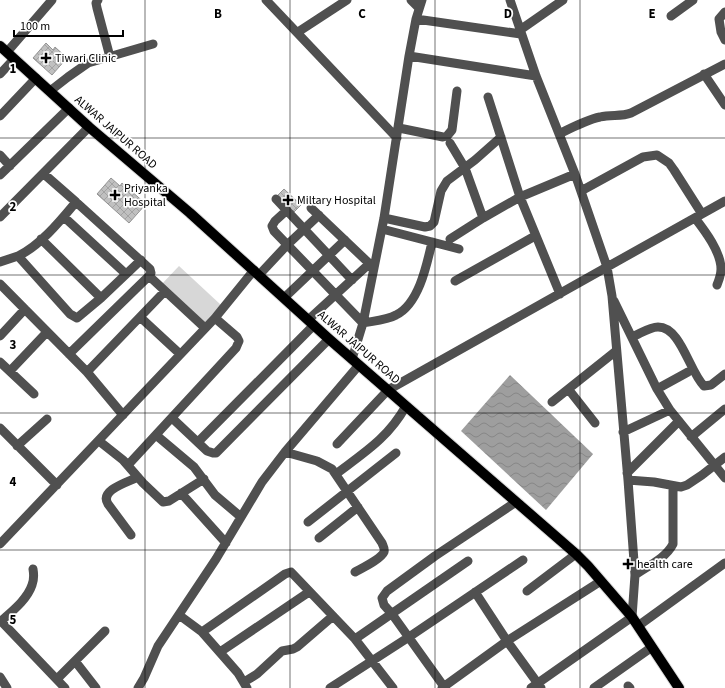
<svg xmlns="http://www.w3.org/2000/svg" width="725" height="688" font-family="'Source Sans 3',sans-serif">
	<defs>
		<pattern id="water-waves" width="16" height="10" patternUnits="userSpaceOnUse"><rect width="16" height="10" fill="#9e9e9e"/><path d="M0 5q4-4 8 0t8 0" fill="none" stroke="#868686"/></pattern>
		<pattern id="building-cross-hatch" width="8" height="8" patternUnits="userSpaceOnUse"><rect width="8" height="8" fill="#c0c0c0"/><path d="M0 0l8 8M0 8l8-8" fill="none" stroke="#a3a3a3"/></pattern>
	</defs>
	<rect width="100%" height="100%" fill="#fff"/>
	<path fill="#d7d7d7" d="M179 266 221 305 202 325 160 286Z"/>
	<path fill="url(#water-waves)" d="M510 375 593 454 546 510 461 431Z"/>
	<path fill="url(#building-cross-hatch)" stroke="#949494" d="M46 43 53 50 55 47 67 58 52 75 33 58Z
		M111 178 120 186 122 183 146 204 129 223 97 194Z
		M284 189 301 205 294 212 277 196Z"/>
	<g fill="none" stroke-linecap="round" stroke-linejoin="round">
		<g stroke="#dbdbdb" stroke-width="12">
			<path id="major" d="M0 46 89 127 190 213 329 339 576 554 588 566 632 617 679 688"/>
		</g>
		<path stroke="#505050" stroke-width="9" d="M98 0 96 3 97 8 110 57
			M266 0 397 138
			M411 0 419 8
			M725 12 719 19 721 32 725 40
			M671 16 693 0
			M416 19 521 34
			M520 30 563 0
			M298 32 347 0
			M7 52 52 0
			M409 56 536 76
			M0 74 14 59
			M704 74 725 105
			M50 91 68 77 88 63 153 44
			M488 97 520 197 560 294
			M0 116 36 78
			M399 128 443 137 447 136 452 130 457 91
			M559 134C573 127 586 120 600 117 611 114 621 117 631 113L725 64
			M450 143 465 168 483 218
			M0 155 10 166
			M44 174 76 202
			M0 175 69 108
			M581 191 643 157 657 155 669 163 674 170 702 214
			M276 199 352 280
			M311 208 374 268
			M286 211 275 221 272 226 274 231 363 323C373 321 387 320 396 315 419 304 427 264 432 242
			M0 217 89 127
			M64 217 126 274
			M384 218 425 227 430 226 434 222 441 191 447 181 475 160 501 137
			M695 218C705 231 721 252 721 269 721 274 719 280 717 285
			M382 229 459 249
			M41 239 101 298
			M450 239 483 218 520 197 575 174
			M18 256 70 314 77 318 101 298 141 260
			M0 262C6 260 12 258 18 256 40 246 61 220 76 202L150 269 151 273 149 276 69 354
			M259 275 287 245 319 215
			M149 276 205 328
			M455 281 535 236
			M0 284 87 372 123 415
			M284 298 345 240
			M614 301 657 389 670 410 725 478
			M140 317 180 354
			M308 320 369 264
			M0 336 25 309
			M632 337C640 334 649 327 658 327 681 327 689 371 704 386L711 385 725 374
			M352 359 363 323 384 218 409 56 416 19 422 0
			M0 362 34 394
			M10 371 47 332
			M87 372 165 291
			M657 389 688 372
			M569 390 595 423
			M552 402 616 351
			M172 418 207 451 213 453H216L329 339
			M0 428 57 485
			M623 432 670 410
			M156 435 194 467 215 495 241 517
			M691 437 725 409
			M99 441 123 460 143 483 163 502 169 501 204 479
			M198 442 314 325
			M337 444 388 390 607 267 575 174 536 76 510 0
			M17 446 47 419
			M285 452 317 461 332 469 382 543C383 546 385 548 384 552 381 559 362 568 355 572
			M128 465 236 348 239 341 237 337 215 318
			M627 473 679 421
			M336 474C365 452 388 438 406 406
			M628 480 654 482 681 487 687 485 702 475 725 457
			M181 493 226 543
			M308 522 396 453
			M131 535 108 504C99 490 128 482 138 477
			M319 538 358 507
			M0 544 215 318 254 270
			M635 575C648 566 666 558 673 544V487
			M527 591 576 554
			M475 592 507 641 541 688
			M179 615 202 632 238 673 247 688
			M1 621 65 688
			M0 622C11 612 27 600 32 585 34 580 34 575 33 569
			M638 626 725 563
			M202 632 285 574 291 572 355 639 393 688
			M355 639 468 561
			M220 652 309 592
			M75 661 96 688
			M0 677 7 688
			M57 679 105 631
			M244 682 257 674 282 651 293 649 297 647 333 616
			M628 686 630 688
			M138 688 144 678 158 646 216 559 262 482 285 452 359 365
			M330 688 409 637 523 560
			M442 688 507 641 601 581
			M445 688 392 614 384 605 382 598 387 591 435 556 516 502
			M531 688 632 617 635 575 628 480 612 296 607 267 725 201
			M594 688 652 647"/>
		<use href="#major" stroke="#000" stroke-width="10"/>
	</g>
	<path fill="none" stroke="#000" stroke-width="1" stroke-opacity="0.55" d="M145 0V688M290 0V688M435 0V688M580 0V688M0 138H725M0 275H725M0 413H725M0 550H725"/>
	<g fill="#000" stroke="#fff" stroke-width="1.5">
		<path d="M44 52h4v4h4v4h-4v4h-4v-4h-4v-4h4z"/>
		<path d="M113 189h4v4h4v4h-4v4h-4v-4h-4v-4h4z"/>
		<path d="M286 194h4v4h4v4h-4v4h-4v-4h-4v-4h4z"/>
		<path d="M626 558h4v4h4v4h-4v4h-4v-4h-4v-4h4z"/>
	</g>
	<g text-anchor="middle" stroke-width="3.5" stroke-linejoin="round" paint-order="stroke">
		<g font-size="12" fill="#000" stroke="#fff" text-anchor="start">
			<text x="55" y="62">Tiwari Clinic</text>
			<text x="124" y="192">Priyanka<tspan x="124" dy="14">Hospital</tspan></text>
			<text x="297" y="204">Miltary Hospital</text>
			<text x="637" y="568">health care</text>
		</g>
		<g font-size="12" fill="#000" stroke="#fff">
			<text transform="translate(116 132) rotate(41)" y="4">ALWAR JAIPUR ROAD</text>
			<text transform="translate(359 347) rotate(41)" y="4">ALWAR JAIPUR ROAD</text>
		</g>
	</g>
	<g font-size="13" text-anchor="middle" font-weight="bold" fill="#000" stroke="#fff" stroke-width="3.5" stroke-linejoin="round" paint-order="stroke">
		<text x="218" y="18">B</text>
		<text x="362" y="18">C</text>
		<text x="508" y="18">D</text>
		<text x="652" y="18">E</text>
		<text x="13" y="73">1</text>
		<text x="13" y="211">2</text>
		<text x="13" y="349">3</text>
		<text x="13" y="486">4</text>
		<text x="13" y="624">5</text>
	</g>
	<path d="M14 30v6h109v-6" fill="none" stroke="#000000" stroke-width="2"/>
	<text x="20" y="30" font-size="12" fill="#000000" stroke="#ffffff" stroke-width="3" paint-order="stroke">100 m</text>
</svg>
